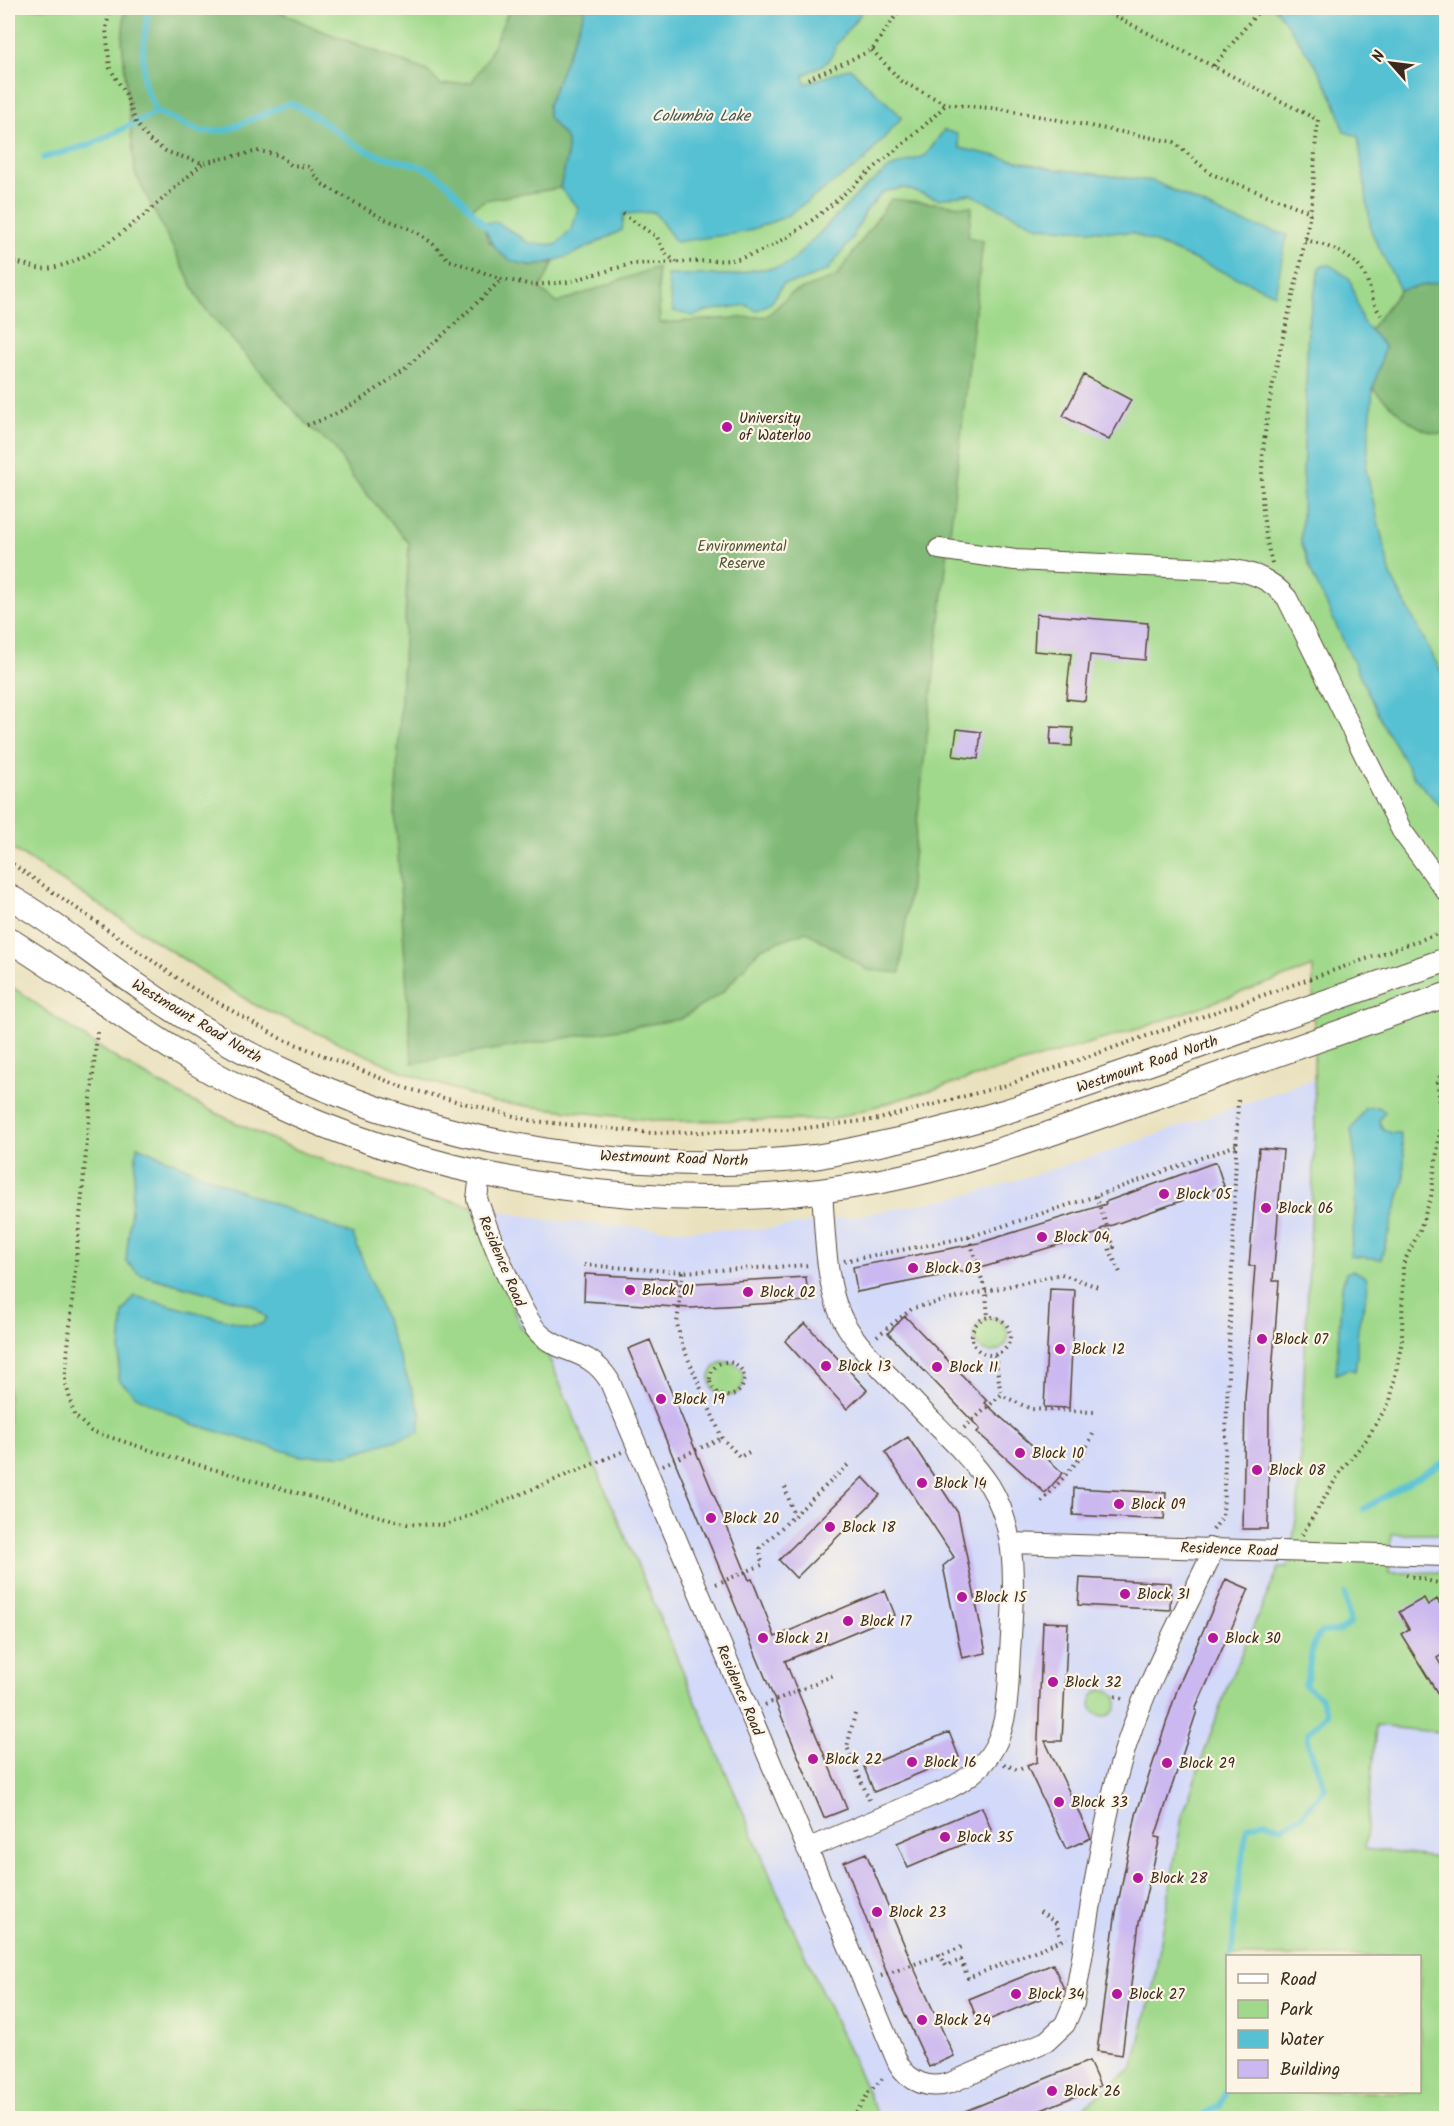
<svg xmlns="http://www.w3.org/2000/svg" width="1454" height="2126" font-family="Kalam,sans-serif">
	<rect width="100%" height="100%" fill="#fcf5e5"/>
	<filter id="ink" filterUnits="userSpaceOnUse"><feTurbulence type="fractalNoise" baseFrequency=".0167" numOctaves="2"/><feDisplacementMap in="SourceGraphic" scale="12" xChannelSelector="R" yChannelSelector="G"/><feConvolveMatrix kernelMatrix="1 2 1 2 8 2 1 2 1" color-interpolation-filters="sRGB"/></filter>
	<filter id="wash" filterUnits="userSpaceOnUse"><feTurbulence type="fractalNoise" baseFrequency=".008" numOctaves="4" result="noise"/><feDisplacementMap in="SourceGraphic" scale="24" xChannelSelector="R" yChannelSelector="G"/><feGaussianBlur stdDeviation="1.35" result="paint"/><feColorMatrix in="noise" values="0 0 0 0 0 0 0 0 0 0 0 0 0 0 0 0 0 1.4 0 .05"/><feComposite in="paint" operator="in"/></filter>
	<g filter="url(#wash)">
		<rect width="100%" height="100%" fill="#e9e1bd"/>
		<path fill="#d2d9f9" fill-rule="evenodd" d="M8 984 119 1060 213 1112 308 1155 422 1195 472 1206 548 1220 676 1230 768 1229 851 1217 972 1194 1113 1150 1446 1032V2118H8ZM1228 1956H1420V2092H1228Z"/>
		<path fill="#a0d98b" stroke="#6e8254" stroke-width="1.5" fill-rule="evenodd" d="M8 8H1446V1534H1392L1389 1573 1446 1572V1733L1376 1726 1365 1849 1446 1859V2118H1057L1084 2107 1133 2067 1153 1988 1182 1817 1228 1684 1279 1568H1288L1298 1508 1315 1132 1313 967 1141 1028 830 1120 659 1121 491 1102 404 1072 253 1004 8 846ZM1228 1956H1420V2092H1228Z
			M8 984C45 1010 82 1037 120 1061 229 1126 348 1177 472 1206L521 1328 543 1344 784 1908 879 2118H8ZM137 1146 243 1192 301 1456 118 1379 123 1312 134 1296 250 1326 262 1324 267 1318 252 1305 139 1274Z
			M974 1335a17 17 0 1 1 34 0a17 17 0 1 1-34 0Z
			M710 1379a17 17 0 1 1 34 0a17 17 0 1 1-34 0Z
			M1091 1703a13 13 0 1 1 26 0a13 13 0 1 1-26 0Z"/>
		<path fill="#80b977" stroke="#5e724a" stroke-width="1.5" d="M125 8H272L317 29 427 71 441 85 472 82 488 57 510 8H586L548 105V117L567 140V159L560 188 485 200 470 209 483 223 488 241 531 267 554 262 540 289 557 303 657 267 660 323 767 316 792 293 836 277 891 199 972 207 968 237 983 241 900 973 868 970 806 931 761 948 723 992 681 1019 412 1063 395 811 409 543 353 478 334 447 307 425 202 305 135 173 122 41Z
			M1446 281V434C1418 436 1393 407 1373 389L1385 347 1369 331 1400 290Z"/>
		<path fill="#57c1d3" stroke="#497678" stroke-width="1.5" d="M586 8H865L837 44 829 61 804 75 805 84 850 68 902 117 863 162 785 217 745 232 676 242 654 212 624 214 622 230C576 252 507 299 483 223L497 222 529 243 556 245 572 229 578 208 560 188 567 159V140L548 117V105Z
			M1275 8H1446V281L1400 290 1371 231 1358 136 1344 132C1335 86 1302 45 1275 8Z
			M944 130 957 134 960 148 1054 169 1153 181 1235 220 1287 235 1275 294 1132 233 1039 227 970 194 939 199 904 188 883 192 866 211 851 240 828 270 801 281 783 284 772 302 757 311 746 305 707 311 693 316 673 311 667 275H736L753 270 781 267 791 262 863 189 890 168 926 155Z
			M1330 265 1350 279 1362 321 1385 347 1373 389 1366 470 1391 576 1446 681V808L1438 804 1414 777 1384 727 1313 576 1301 542 1308 324 1320 266Z
			M1379 1107 1385 1112 1379 1120 1382 1128 1391 1133H1400L1404 1155V1180L1381 1259 1350 1256C1356 1213 1359 1173 1351 1130L1365 1108Z
			M137 1146 243 1192 353 1235 421 1414 419 1433 348 1455 301 1456 189 1423 136 1396 118 1379 123 1312 134 1296 250 1326 262 1324 267 1318 252 1305 139 1274 126 1261Z
			M1353 1270 1366 1277C1371 1292 1362 1308 1359 1323 1355 1339 1359 1356 1355 1371L1348 1369 1336 1374 1342 1286 1346 1273Z"/>
		<g fill="none" stroke-linecap="round" stroke-linejoin="round">
			<path stroke="#57c1d3" stroke-width="6" d="M148 8 143 51 144 85 157 112 202 132 227 130 290 103C317 114 336 133 360 147 380 159 402 159 422 167 450 177 466 208 487 227
				M43 158 92 144 157 112
				M1363 1509 1446 1461
				M1232 1956 1235 1907 1247 1827 1264 1821 1281 1828 1301 1816 1325 1788 1308 1744V1733L1327 1714 1320 1697 1305 1685C1312 1667 1308 1647 1321 1632L1340 1631 1350 1624 1345 1594
				M1208 2118 1205 2113 1220 2105 1228 2087"/>
		</g>
		<g id="blocks">
			<path fill="#ccb8f0" d="M1084 375 1131 400 1109 440 1063 416Z
				M1036 614 1148 623 1145 660 1090 655 1085 701 1066 699 1071 654 1034 651Z
				M1051 727 1073 728 1072 746 1050 745Z
				M957 729 981 732 978 759 953 756Z
				M1259 1148 1283 1150 1273 1281H1279L1269 1411 1268 1529H1243L1245 1397 1255 1266H1249Z
				M1216 1162 1224 1186 1101 1229 1102 1232 984 1267 857 1292 853 1267 979 1243 1106 1204 1105 1202Z
				M585 1274 677 1279V1284L806 1277 808 1301 690 1308 584 1301Z
				M1050 1289 1075 1290 1069 1408 1044 1407Z
				M905 1316 987 1401 985 1403 1063 1473 1045 1493 977 1432 980 1429 888 1333Z
				M805 1323 867 1390 847 1409 785 1341Z
				M650 1340 749 1580 752 1579 775 1637 885 1590 895 1615 785 1661 847 1809 824 1818 628 1349Z
				M908 1437 958 1513 986 1653 962 1658 943 1566 954 1557 885 1452Z
				M863 1477 880 1495 796 1578 779 1560Z
				M1074 1488 1166 1493 1164 1520 1073 1515Z
				M1080 1578 1171 1583 1170 1610 1078 1605Z
				M1226 1579 1249 1589 1195 1710 1197 1711 1155 1837 1160 1838 1139 1923 1122 2055 1097 2051 1115 1918 1136 1815 1178 1687Z
				M1424 1598 1428 1605 1437 1599 1446 1614V1652L1437 1658 1446 1674V1707L1401 1634 1409 1629 1399 1612Z
				M1043 1622 1068 1623 1062 1741H1045L1091 1838 1066 1849 1027 1766 1037 1762Z
				M949 1732 959 1757 874 1792 864 1767Z
				M982 1807 992 1832 908 1868 897 1843Z
				M866 1853 914 1968 954 2056 929 2067 891 1984 844 1862Z
				M1053 1964 1064 1989 979 2024 969 1999Z
				M1089 2061 1100 2086 1022 2118H948Z"/>
		</g>
	</g>
	<g filter="url(#ink)">
		<use href="#blocks" fill-opacity="0" stroke="#554536" stroke-width="1.5"/>
		<g fill="none" stroke-linecap="round" stroke-linejoin="round">
			<g stroke="#554536" stroke-width="22">
				<path id="minor" d="M939 549 1015 560 1234 570C1256 573 1273 581 1287 598L1402 831 1446 891
					M480 1174 477 1199 480 1207C489 1234 522 1319 541 1335 565 1356 588 1348 609 1380L898 2063C909 2082 929 2090 950 2083L1047 2041 1065 2024 1074 2003C1090 1918 1100 1825 1127 1743 1148 1680 1180 1620 1209 1560V1548
					M1011 1543 1446 1556
					M807 1849 948 1789C1000 1763 1007 1726 1009 1673 1011 1612 1024 1541 990 1486 969 1454 937 1427 911 1399 888 1374 859 1350 843 1320 825 1286 825 1229 822 1191"/>
			</g>
			<g stroke="#554536" stroke-width="26">
				<path id="major" d="M8 896C54 922 97 958 141 988 189 1022 241 1052 295 1076 455 1148 639 1177 814 1157 834 1154 855 1149 875 1145 963 1127 1048 1099 1133 1069 1238 1033 1342 996 1446 960
					M8 939C93 992 170 1055 261 1098 447 1186 674 1221 876 1182 967 1165 1054 1132 1141 1102 1243 1066 1345 1031 1446 995"/>
			</g>
			<path stroke="#554536" stroke-width="4" stroke-dasharray="1.5 4.5" stroke-linecap="butt" d="M110 8 106 30 110 68 126 95 136 123 149 140 167 152 202 163 259 151 279 155 291 165 310 167 322 184 382 218 411 229 431 242 449 260 502 279 533 285 568 282 631 264 734 260C792 245 830 205 874 168 899 147 924 128 946 104
				M1099 8 1318 120 1315 150
				M872 50 901 81 946 104 1001 109 1174 142 1211 174 1311 212
				M1214 66 1261 8
				M808 79 872 50 901 8
				M623 214 657 237 665 253 676 262
				M1305 240C1328 245 1358 256 1367 280 1372 294 1372 303 1381 315
				M8 263C24 260 36 272 52 268 107 256 161 199 202 164
				M307 425C378 403 448 330 502 279
				M1272 563C1240 446 1292 328 1310 213 1314 192 1314 171 1315 150
				M8 861 189 986 280 1038 405 1088 533 1121 651 1133 789 1130 879 1119 1007 1085 1446 931
				M97 1032 65 1380 74 1415 91 1431 181 1460 407 1524 446 1525 622 1452
				M1096 1196 1114 1247 1109 1248 1121 1275
				M969 1237 986 1293 988 1317
				M844 1261 969 1237 1096 1196 1237 1145
				M584 1265 683 1272 810 1265
				M683 1272 677 1323 681 1342 722 1438 740 1457 751 1451
				M972 1336a19 19 0 1 1 38 0a19 19 0 1 1-38 0Z
				M877 1336 913 1308 1061 1274 1101 1288
				M995 1355 1001 1395
				M710 1379a17 17 0 1 1 34 0a17 17 0 1 1-34 0Z
				M964 1428 1001 1395 1031 1409 1094 1412
				M663 1465 722 1438
				M785 1487 794 1516
				M1042 1502 1082 1456 1094 1432
				M1213 1530 1223 1516 1238 1097
				M1302 1535 1342 1469 1366 1440 1390 1401 1402 1341 1403 1264 1419 1232 1431 1197 1441 1123 1438 1082 1446 1059
				M1406 1575 1446 1585
				M716 1584 762 1565 760 1548 849 1464
				M1115 1696 1123 1699
				M765 1705 836 1674
				M855 1714 847 1747 870 1802
				M1004 1764 1018 1770 1023 1768
				M1040 1912 1056 1923 1061 1940
				M939 1954 946 1966 961 1960 968 1978 1067 1938
				M881 1976 965 1946
				M853 2118 869 2092 885 2076"/>
			<use href="#minor" stroke="#fff" stroke-width="20"/>
			<use href="#major" stroke="#fff" stroke-width="24"/>
		</g>
	</g>
	<g fill="#b5179e" stroke="#fcf5e5" stroke-width="2">
		<circle cx="727" cy="427" r="6"/>
		<circle cx="1164" cy="1194" r="6"/>
		<circle cx="1266" cy="1208" r="6"/>
		<circle cx="1042" cy="1237" r="6"/>
		<circle cx="913" cy="1268" r="6"/>
		<circle cx="630" cy="1290" r="6"/>
		<circle cx="748" cy="1292" r="6"/>
		<circle cx="1262" cy="1339" r="6"/>
		<circle cx="1060" cy="1349" r="6"/>
		<circle cx="826" cy="1366" r="6"/>
		<circle cx="937" cy="1367" r="6"/>
		<circle cx="661" cy="1399" r="6"/>
		<circle cx="1020" cy="1453" r="6"/>
		<circle cx="1257" cy="1470" r="6"/>
		<circle cx="922" cy="1483" r="6"/>
		<circle cx="1119" cy="1504" r="6"/>
		<circle cx="711" cy="1518" r="6"/>
		<circle cx="830" cy="1527" r="6"/>
		<circle cx="1125" cy="1594" r="6"/>
		<circle cx="962" cy="1597" r="6"/>
		<circle cx="848" cy="1621" r="6"/>
		<circle cx="763" cy="1638" r="6"/>
		<circle cx="1213" cy="1638" r="6"/>
		<circle cx="1053" cy="1682" r="6"/>
		<circle cx="813" cy="1759" r="6"/>
		<circle cx="912" cy="1762" r="6"/>
		<circle cx="1167" cy="1763" r="6"/>
		<circle cx="1059" cy="1802" r="6"/>
		<circle cx="945" cy="1837" r="6"/>
		<circle cx="1138" cy="1878" r="6"/>
		<circle cx="877" cy="1912" r="6"/>
		<circle cx="1016" cy="1994" r="6"/>
		<circle cx="1117" cy="1994" r="6"/>
		<circle cx="922" cy="2020" r="6"/>
		<circle cx="1052" cy="2091" r="6"/>
	</g>
	<g text-anchor="middle" stroke-width="4.5" stroke-linejoin="round" paint-order="stroke">
		<g font-size="15" fill="#3b2a1e" stroke="#fcf5e5" text-anchor="start">
			<text x="739" y="423">University<tspan x="739" dy="17">of Waterloo</tspan></text>
			<text x="1176" y="1199">Block 05</text>
			<text x="1278" y="1213">Block 06</text>
			<text x="1054" y="1242">Block 04</text>
			<text x="925" y="1273">Block 03</text>
			<text x="642" y="1295">Block 01</text>
			<text x="760" y="1297">Block 02</text>
			<text x="1274" y="1344">Block 07</text>
			<text x="1072" y="1354">Block 12</text>
			<text x="838" y="1371">Block 13</text>
			<text x="949" y="1372">Block 11</text>
			<text x="673" y="1404">Block 19</text>
			<text x="1032" y="1458">Block 10</text>
			<text x="1269" y="1475">Block 08</text>
			<text x="934" y="1488">Block 14</text>
			<text x="1131" y="1509">Block 09</text>
			<text x="723" y="1523">Block 20</text>
			<text x="842" y="1532">Block 18</text>
			<text x="1137" y="1599">Block 31</text>
			<text x="974" y="1602">Block 15</text>
			<text x="860" y="1626">Block 17</text>
			<text x="775" y="1643">Block 21</text>
			<text x="1225" y="1643">Block 30</text>
			<text x="1065" y="1687">Block 32</text>
			<text x="825" y="1764">Block 22</text>
			<text x="924" y="1767">Block 16</text>
			<text x="1179" y="1768">Block 29</text>
			<text x="1071" y="1807">Block 33</text>
			<text x="957" y="1842">Block 35</text>
			<text x="1150" y="1883">Block 28</text>
			<text x="889" y="1917">Block 23</text>
			<text x="1028" y="1999">Block 34</text>
			<text x="1129" y="1999">Block 27</text>
			<text x="934" y="2025">Block 24</text>
			<text x="1064" y="2096">Block 26</text>
		</g>
		<g font-size="15" fill="#545639" stroke="#fcf5e5">
			<text x="742" y="551">Environmental<tspan x="742" dy="17">Reserve</tspan></text>
		</g>
		<g font-size="15" fill="#3b2a1e" stroke="#fcf5e5">
			<text transform="translate(197 1021) rotate(31)" y="5">Westmount Road North</text>
			<text transform="translate(1147 1064) rotate(-19)" y="5">Westmount Road North</text>
			<text transform="translate(674 1158) rotate(2)" y="5">Westmount Road North</text>
			<text transform="translate(502 1261) rotate(67)" y="5">Residence Road</text>
			<text transform="translate(1229 1549) rotate(2)" y="5">Residence Road</text>
			<text transform="translate(740 1690) rotate(67)" y="5">Residence Road</text>
		</g>
		<g font-size="16" font-style="italic" fill="#435754" stroke="#fcf5e5">
			<text x="701" y="121">Columbia Lake</text>
		</g>
	</g>
	<rect width="1454" height="2126" fill="none" stroke="#fcf5e5" stroke-width="30"/>
	<rect x="1226" y="1955" width="195" height="138" fill="#fcf5e5" stroke="#afa495" stroke-width="1.5"/>
	<rect x="1238" y="1974" width="30" height="9" fill="#ffffff" stroke="#afa495" stroke-width="1.5"/>
	<text x="1280" y="1985" font-size="18" fill="#3b2a1e">Road</text>
	<rect x="1238" y="2000" width="30" height="18" fill="#a0d98b" stroke="#afa495" stroke-width="1.5"/>
	<text x="1280" y="2015" font-size="18" fill="#3b2a1e">Park</text>
	<rect x="1238" y="2030" width="30" height="18" fill="#57c1d3" stroke="#afa495" stroke-width="1.5"/>
	<text x="1280" y="2045" font-size="18" fill="#3b2a1e">Water</text>
	<rect x="1238" y="2060" width="30" height="18" fill="#ccb8f0" stroke="#afa495" stroke-width="1.5"/>
	<text x="1280" y="2075" font-size="18" fill="#3b2a1e">Building</text>
	<g transform="translate(1391 63) rotate(298)" stroke="#fcf5e5" stroke-width="4.5" paint-order="stroke">
	<path d="M0-4.5L10 22L0 15L-10 22Z" fill="#3b2a1e"/>
	<text y="-9" font-size="16" font-weight="bold" text-anchor="middle" fill="#3b2a1e">N</text>
	</g>
</svg>
